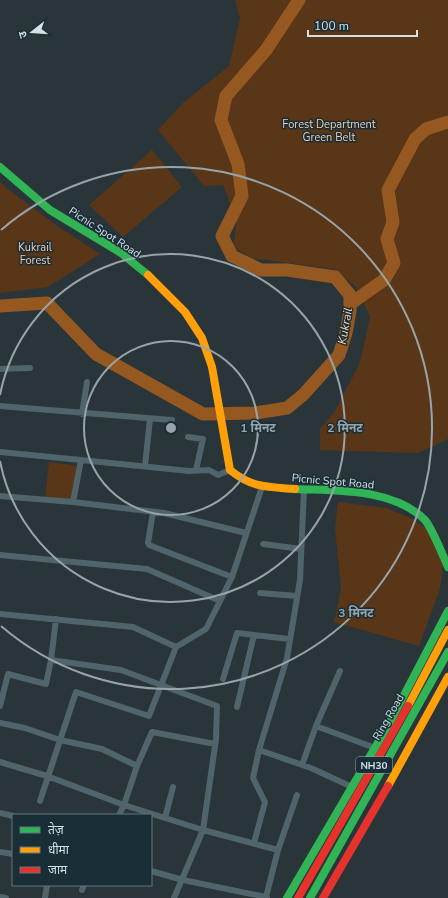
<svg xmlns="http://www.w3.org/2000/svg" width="448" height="898" font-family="'Nunito Sans','Noto Sans Devanagari',sans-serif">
	<rect width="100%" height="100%" fill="#2a353a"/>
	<path fill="#593617" d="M235 0H448V439L418 453 320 450V429L335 411 360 363 370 317 356 287 334 269 252 258 233 247 237 220 223 185 204 186 158 130 183 103 229 66 240 18Z
		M152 150 182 187 123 237 89 205Z
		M0 181 5 187 56 225 100 254 48 287 0 293Z
		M49 462 77 466 73 501 45 498Z
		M338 502 386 508 413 519 428 530 443 564 440 589 419 646 334 622 341 588 335 528Z"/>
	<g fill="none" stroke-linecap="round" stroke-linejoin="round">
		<path stroke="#955821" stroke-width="13" d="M350 304 384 280 394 263 387 239 393 222 388 190 415 139 426 129 448 122
			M0 306 47 303 96 354 203 414 255 413 287 408 303 395 339 355 346 333 350 311V295L335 277 287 270H261L232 256 222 236 242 196 238 164 221 120 226 96 266 50 299 0"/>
		<path stroke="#50646c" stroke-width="6" d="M0 369 30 368
			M0 406 172 420
			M82 414 87 382
			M188 437 203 439 196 470
			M0 452 81 460 73 502
			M81 460 189 471 209 470 218 475 230 470
			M145 466 150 419
			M304 489 300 580 287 658 259 750 311 768 352 787
			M0 496 73 502 164 513 246 533
			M153 512 148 543 149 545 232 577
			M263 544 301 549
			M0 555 147 569 220 601
			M260 593 297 596
			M0 614 133 627 176 647 206 629 232 577 262 487
			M56 619 51 660 121 670 217 706 216 739 203 830 278 850 266 897 267 898
			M223 679 237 633 290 639
			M0 706 8 674 46 684 51 660
			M237 707 254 635
			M0 723 25 728 60 740 102 749 137 766
			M316 726 375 748
			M0 762 47 776 124 805 119 815
			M302 765 316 726 340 671
			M40 801 76 692 149 716 176 647
			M0 813 13 816
			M165 818 173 787
			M254 843 265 802 253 778 259 750
			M278 850 297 795
			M0 852 13 854
			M151 871 183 880 266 897
			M82 890 84 885
			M0 897 6 898
			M45 898 47 885
			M174 898 203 830 124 805 137 766 152 732 215 744"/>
		<path stroke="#30b455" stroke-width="8" d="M0 167 50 210 121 253 148 275
			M295 489C337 491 393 488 425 520 432 528 443 556 448 567
			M287 898 390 722 448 611
			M310 898 448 652"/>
		<path stroke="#ff9f0a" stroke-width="8" d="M148 275 185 312 202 338 212 367 230 470C252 488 267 487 295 489
			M408 706 448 630
			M388 786 448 677"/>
		<path stroke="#e5322d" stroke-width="8" d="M298 898 408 706
			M323 898 388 786"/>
	</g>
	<g fill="none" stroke="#98a4aa" stroke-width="2">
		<circle cx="171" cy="428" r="87"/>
		<path d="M0 395A174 174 0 1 1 0 461"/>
		<path d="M1 230A261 261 0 1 1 1 626"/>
	</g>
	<g text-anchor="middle" stroke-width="3" stroke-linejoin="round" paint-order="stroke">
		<rect fill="#192e37" stroke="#9babb2" stroke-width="1" x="356" y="757" width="36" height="16" rx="3"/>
		<g font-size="10" font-weight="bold" fill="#d3e0e6">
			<text x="374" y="769">NH30</text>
		</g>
		<g font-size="11" fill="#f2cbb0" stroke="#192e37">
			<text x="329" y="128">Forest Department<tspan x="329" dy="13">Green Belt</tspan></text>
			<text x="35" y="251">Kukrail<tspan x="35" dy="13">Forest</tspan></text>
		</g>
		<g font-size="11" fill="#d3e0e6" stroke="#192e37">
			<text transform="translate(105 232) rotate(33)" y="4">Picnic Spot Road</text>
			<text transform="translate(333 481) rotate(5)" y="4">Picnic Spot Road</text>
			<text transform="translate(388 717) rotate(-60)" y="4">Ring Road</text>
		</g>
		<g font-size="12" font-style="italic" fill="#fcd4b9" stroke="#192e37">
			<text transform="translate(345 326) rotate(-80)" y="4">Kukrail</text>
		</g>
	</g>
	<circle cx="171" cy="428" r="6" fill="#98a4aa" stroke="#192e37" stroke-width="2"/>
	<g font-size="12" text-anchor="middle" font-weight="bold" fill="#98a4aa" stroke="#192e37" stroke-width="3" stroke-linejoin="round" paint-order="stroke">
		<text x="258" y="432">1 मिनट</text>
		<text x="345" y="432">2 मिनट</text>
		<text x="356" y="617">3 मिनट</text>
	</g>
	<rect x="12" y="814" width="140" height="72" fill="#192e37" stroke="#63757d"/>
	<rect x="20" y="827" width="20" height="6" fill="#30b455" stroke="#63757d"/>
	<text x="48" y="834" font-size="12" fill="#d3e0e6">तेज़</text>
	<rect x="20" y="847" width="20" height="6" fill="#ff9f0a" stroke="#63757d"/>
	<text x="48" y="854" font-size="12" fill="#d3e0e6">धीमा</text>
	<rect x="20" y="867" width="20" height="6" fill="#e5322d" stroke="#63757d"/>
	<text x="48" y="874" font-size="12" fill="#d3e0e6">जाम</text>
	<g transform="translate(32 32) rotate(253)" stroke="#192e37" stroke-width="3" paint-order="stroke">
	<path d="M0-3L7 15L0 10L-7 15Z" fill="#d3e0e6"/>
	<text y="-6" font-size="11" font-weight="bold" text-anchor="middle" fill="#d3e0e6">उ</text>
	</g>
	<path d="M308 30v6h109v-6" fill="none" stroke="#d3e0e6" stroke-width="2"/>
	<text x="314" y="30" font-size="12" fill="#d3e0e6" stroke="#192e37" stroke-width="3" paint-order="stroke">100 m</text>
</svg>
